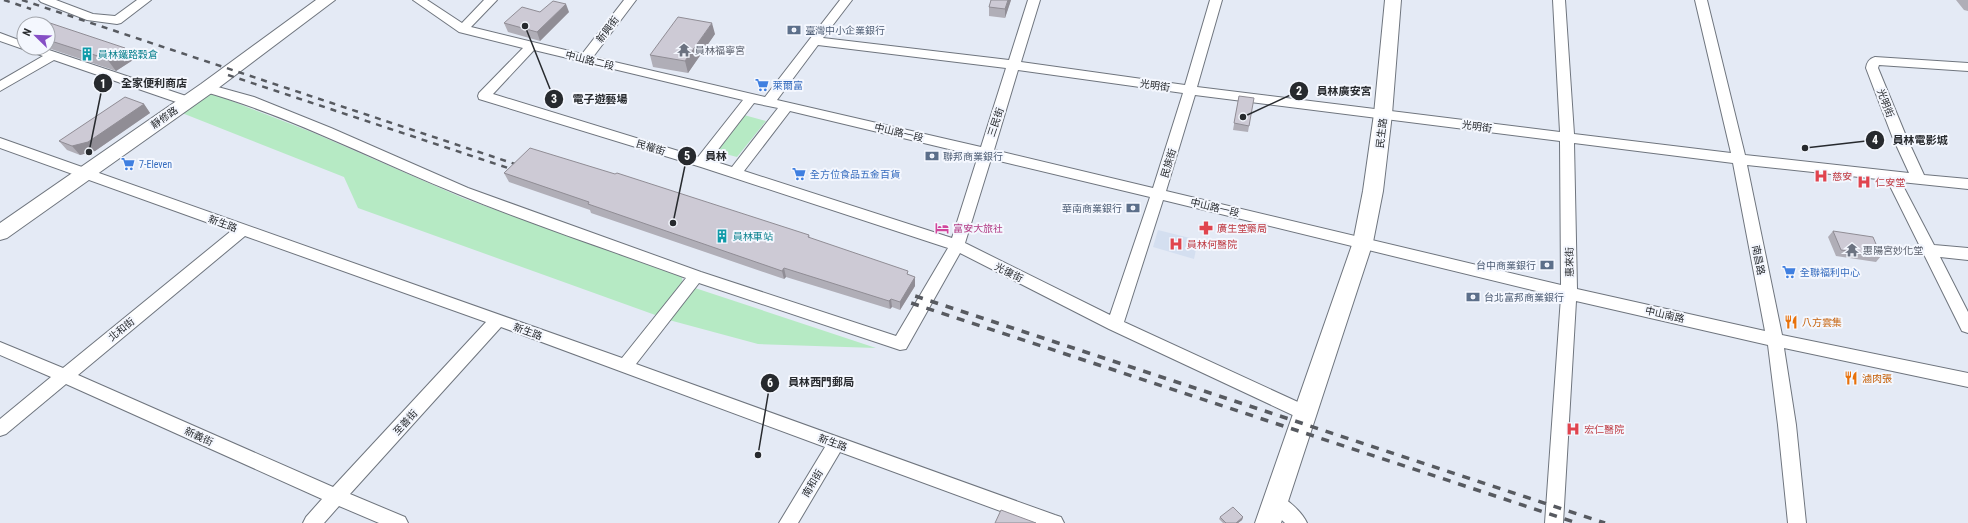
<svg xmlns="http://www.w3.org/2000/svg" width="1968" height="523" font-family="'Roboto Condensed','Noto Sans TC',sans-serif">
	<rect width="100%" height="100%" fill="#e4eaf5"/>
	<path fill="#d4dff0" d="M1158 230 1198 240 1194 259 1153 247Z"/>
	<path fill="#b6eac4" d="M211 93 314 133 463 198 682 277 683 286 658 316 358 208 344 177 182 113Z
		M744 115 766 121 737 157 714 151Z
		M695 288 876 348 758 344 669 320Z"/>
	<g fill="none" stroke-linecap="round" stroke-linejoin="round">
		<g stroke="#6f757e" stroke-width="2">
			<path id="street" d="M39 0H56L93 14 115 16 137 0H151L121 23 117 24 87 20 41 2Z
				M413 0H427L462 23 484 0H497L471 27 582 54 624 0H636L593 57 765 97 840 0H852L823 38 1009 60 1028 0H1040L1021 62 1185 85 1210 0H1222L1197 87 1560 132 1553 0H1565L1574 134 1731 153 1695 0H1707L1745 155 1909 173 1892 136 1866 68C1867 62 1869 59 1875 57L1968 63V71L1879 65 1878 68 1906 136 1924 175 1968 179V189L1901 182 1934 245 1968 248V260L1940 257 1968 312V333L1962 331 1887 180 1747 165 1782 335 1968 373V387L1784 348 1796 425 1806 523H1788L1778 425 1768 345 1576 301 1563 523H1545L1561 297 1163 200 1124 322 1311 408 1313 413 1311 418 1305 420 1299 418 1109 329 960 253 906 349 900 350 699 283 636 364 1055 515 1061 517 1064 523H1033L840 452 798 523H779L825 447 501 327 350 494 405 517 408 523H379L339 506 324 523H303L306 517 322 499 66 384 6 434 0 436V419L51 377 0 355V342L63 368 231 231 0 148V138L622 358 686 278C610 250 533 225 458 194 373 160 291 116 202 91L201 88 202 85 207 84 254 97 331 128 468 188 701 272 896 336 948 248 701 167 479 99 478 96 479 93 523 48 459 32ZM818 45 1006 68 981 147 777 100ZM534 50 743 100 698 157 493 94ZM1018 70 1183 93 1153 188 994 150ZM1195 95 1560 141 1561 285 1166 191ZM754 103 778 108 732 167 710 160ZM790 111 978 156 952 238 744 171ZM1574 143 1733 163 1765 331 1577 289ZM991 159 1150 197 1110 315 965 243ZM245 236 486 322 333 487 78 375Z
				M0 33 24 42V48H43L192 98 193 101 192 104H182L54 60 0 91V81L43 56 0 41Z
				M1275 494C1287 498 1302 512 1307 523H1285L1269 508 1266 502 1269 496Z"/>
		</g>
		<g stroke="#6f757e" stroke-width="2">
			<path id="secondary" d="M316 0H335L213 92 7 238 0 240V223L201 84Z
				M1385 0H1401L1392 114 1383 191 1373 242 1281 523H1255L1353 242 1363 191 1374 114Z"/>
		</g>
		<use href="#street" fill="#fff" fill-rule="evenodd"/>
		<use href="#secondary" fill="#fff" fill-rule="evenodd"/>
		<path stroke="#575a60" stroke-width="2.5" stroke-dasharray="6 6" stroke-linecap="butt" d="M4 0 31 9
			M22 0 524 167
			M228 75 520 172"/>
		<path stroke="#575a60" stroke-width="3.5" stroke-dasharray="8 8" stroke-linecap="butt" d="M900 291 1605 523
			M896 298 1577 523"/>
	</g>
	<path fill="#b0aeb7" d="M991 0H1011L1005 18 989 16V7Z
		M1956 0H1968V11L1964 10Z
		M540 12H569L540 41 508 32 504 23Z
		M48 24 133 60 116 71 48 48Z
		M715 34 688 73 653 67 650 55Z
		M1239 96 1249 126 1248 132 1233 130Z
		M144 104 150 113 95 151 80 155 67 150 59 141Z
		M504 173 809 235 810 238 915 277V286L900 310 892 307 890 309 786 277 784 279 591 213 590 210 509 182Z
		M1833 231 1881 256 1876 262 1836 256 1828 237Z
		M1220 517H1243L1242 520 1238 523H1223L1219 519Z"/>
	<path fill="#908d95" d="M1008 0H1011L1005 18V9Z
		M566 4 569 12 540 41 537 32Z
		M712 23 715 34 688 73 685 61Z
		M125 48 133 60 116 71 107 59Z
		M144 104 150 113 95 151 80 155 72 146Z
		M784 268 786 277 784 279 782 271Z
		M915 277V286L900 310V302Z
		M891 299 892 307 890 309 889 301Z
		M1243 517 1242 520 1238 523H1236Z"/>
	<path fill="#cdcad5" stroke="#908d95" d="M991 0H1008L1005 9 989 7Z
		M553 1 566 4 537 32 504 23 522 7 540 12Z
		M678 17 712 23 685 61 650 55Z
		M44 21 125 48 107 59 48 40V24H39Z
		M1239 96 1254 98 1249 126 1234 123Z
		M125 97 144 104 88 142 72 146 59 141Z
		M530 148 615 174 617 173 809 235 808 237 908 271 907 274 915 277 900 302 891 299 889 301 784 268 782 271 588 204 589 202 504 173Z
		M1833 231 1873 237 1881 256 1841 250Z
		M1233 507 1243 517 1236 523H1226L1220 517Z
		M1001 510 1036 523H995Z"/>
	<defs>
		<g id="bank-bare" transform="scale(1.08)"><path d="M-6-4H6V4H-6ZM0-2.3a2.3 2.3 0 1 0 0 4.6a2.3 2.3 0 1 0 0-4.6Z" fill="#5c6f8a" stroke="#f4f7fe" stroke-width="2.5" paint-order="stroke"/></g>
		<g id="temple-bare" transform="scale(1.08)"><path d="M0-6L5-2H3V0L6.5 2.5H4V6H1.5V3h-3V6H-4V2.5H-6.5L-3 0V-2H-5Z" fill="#6b7280" stroke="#f4f7fe" stroke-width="2.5" paint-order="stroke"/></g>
		<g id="building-bare" transform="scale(1.08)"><path d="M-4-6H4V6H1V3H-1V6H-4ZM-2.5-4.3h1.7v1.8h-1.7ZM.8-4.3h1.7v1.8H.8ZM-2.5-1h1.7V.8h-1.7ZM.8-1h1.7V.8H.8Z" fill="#0f9aa8" stroke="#f4f7fe" stroke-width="2.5" paint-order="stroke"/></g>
		<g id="supermarket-bare" transform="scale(1.08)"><path d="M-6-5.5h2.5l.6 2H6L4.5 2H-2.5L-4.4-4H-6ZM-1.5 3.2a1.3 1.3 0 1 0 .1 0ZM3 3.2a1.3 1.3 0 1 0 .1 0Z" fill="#3f7fe0" stroke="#f4f7fe" stroke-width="2.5" paint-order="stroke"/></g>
		<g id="hospital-bare" transform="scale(1.08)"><path d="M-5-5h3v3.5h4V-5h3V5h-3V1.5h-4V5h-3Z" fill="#e0444e" stroke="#f4f7fe" stroke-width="2.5" paint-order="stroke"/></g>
		<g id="hotel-bare" transform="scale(1.08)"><path d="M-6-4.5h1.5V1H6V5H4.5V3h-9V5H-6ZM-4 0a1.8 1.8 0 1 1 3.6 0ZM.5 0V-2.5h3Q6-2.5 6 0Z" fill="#d1479c" stroke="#f4f7fe" stroke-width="2.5" paint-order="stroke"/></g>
		<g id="pharmacy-bare" transform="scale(1.08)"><path d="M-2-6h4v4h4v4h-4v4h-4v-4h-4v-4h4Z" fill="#e0444e" stroke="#f4f7fe" stroke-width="2.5" paint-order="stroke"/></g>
		<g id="restaurant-bare" transform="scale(1.08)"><path d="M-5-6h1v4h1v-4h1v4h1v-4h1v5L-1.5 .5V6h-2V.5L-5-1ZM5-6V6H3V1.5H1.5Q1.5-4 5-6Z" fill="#e8710a" stroke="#f4f7fe" stroke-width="2.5" paint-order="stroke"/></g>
	</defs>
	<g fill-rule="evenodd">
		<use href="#bank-bare" x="794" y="30"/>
		<use href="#temple-bare" x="684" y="50"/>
		<use href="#building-bare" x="87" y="54"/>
		<use href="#supermarket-bare" x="762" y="85"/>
		<use href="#bank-bare" x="932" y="156"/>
		<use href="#supermarket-bare" x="128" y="164"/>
		<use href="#supermarket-bare" x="799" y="174"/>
		<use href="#hospital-bare" x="1821" y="176"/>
		<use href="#hospital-bare" x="1864" y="182"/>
		<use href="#bank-bare" x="1133" y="208"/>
		<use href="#hotel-bare" x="942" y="228"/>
		<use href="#pharmacy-bare" x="1206" y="228"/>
		<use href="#building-bare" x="722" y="236"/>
		<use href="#hospital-bare" x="1176" y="244"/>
		<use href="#temple-bare" x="1852" y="250"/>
		<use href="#bank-bare" x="1547" y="265"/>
		<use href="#supermarket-bare" x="1789" y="272"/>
		<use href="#bank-bare" x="1473" y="297"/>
		<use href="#restaurant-bare" x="1791" y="322"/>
		<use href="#restaurant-bare" x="1851" y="378"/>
		<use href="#hospital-bare" x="1573" y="429"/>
	</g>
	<g text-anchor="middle" stroke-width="4" stroke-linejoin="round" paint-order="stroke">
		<g font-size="10" fill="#272a2e" stroke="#f4f7fe">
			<text transform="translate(607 29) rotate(-53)" y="4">新興街</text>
			<text transform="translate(590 60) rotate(14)" y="4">中山路二段</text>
			<text transform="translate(1155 85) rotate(8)" y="4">光明街</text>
			<text transform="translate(1886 103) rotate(69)" y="4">光明街</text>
			<text transform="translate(164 117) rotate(-35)" y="4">靜修路</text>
			<text transform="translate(995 122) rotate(-71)" y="4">三民街</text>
			<text transform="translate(1477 126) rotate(8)" y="4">光明街</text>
			<text transform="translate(899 132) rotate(13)" y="4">中山路一段</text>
			<text transform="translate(1381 133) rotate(-83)" y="4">民生路</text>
			<text transform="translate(651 147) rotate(17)" y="4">民權街</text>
			<text transform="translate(1168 163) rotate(-73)" y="4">民族街</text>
			<text transform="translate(1215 207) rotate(13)" y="4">中山路一段</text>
			<text transform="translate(223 223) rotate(20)" y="4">新生路</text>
			<text transform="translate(1759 260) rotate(79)" y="4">南昌路</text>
			<text transform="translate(1569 262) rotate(-91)" y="4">惠來街</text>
			<text transform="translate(1009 272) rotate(27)" y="4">光復街</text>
			<text transform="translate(1665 314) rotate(13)" y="4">中山南路</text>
			<text transform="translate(121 329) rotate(-39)" y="4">北和街</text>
			<text transform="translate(528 331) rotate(20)" y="4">新生路</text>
			<text transform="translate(405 422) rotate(-47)" y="4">至善街</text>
			<text transform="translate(199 436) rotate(24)" y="4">新義街</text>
			<text transform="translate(833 442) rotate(20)" y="4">新生路</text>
			<text transform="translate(812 483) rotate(-59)" y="4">南和街</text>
		</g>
		<g font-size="10" fill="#4e5e75" stroke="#f4f7fe" text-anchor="start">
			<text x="805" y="34">臺灣中小企業銀行</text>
			<text x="943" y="160">聯邦商業銀行</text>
			<text x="1122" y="212" text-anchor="end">華南商業銀行</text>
			<text x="1536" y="269" text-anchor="end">台中商業銀行</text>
			<text x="1484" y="301">台北富邦商業銀行</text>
		</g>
		<g font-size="10" fill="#5b616d" stroke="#f4f7fe" text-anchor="start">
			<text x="695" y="54">員林福寧宮</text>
			<text x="1863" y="254">惠陽宮妙化堂</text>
		</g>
		<g font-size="10" fill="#0d838f" stroke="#f4f7fe" text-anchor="start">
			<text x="98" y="58">員林鐵路穀倉</text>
			<text x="733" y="240">員林車站</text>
		</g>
		<g font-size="10" fill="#366cbe" stroke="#f4f7fe" text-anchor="start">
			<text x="773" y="89">萊爾富</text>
			<text x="139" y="168">7-Eleven</text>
			<text x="810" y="178">全方位食品五金百貨</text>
			<text x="1800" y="276">全聯福利中心</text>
		</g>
		<g font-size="10" fill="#be3a42" stroke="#f4f7fe" text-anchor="start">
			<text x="1832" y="180">慈安</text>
			<text x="1875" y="186">仁安堂</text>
			<text x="1217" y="232">廣生堂藥局</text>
			<text x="1187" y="248">員林何醫院</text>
			<text x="1584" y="433">宏仁醫院</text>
		</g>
		<g font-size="10" fill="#b23c85" stroke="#f4f7fe" text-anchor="start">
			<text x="953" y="232">富安大旅社</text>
		</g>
		<g font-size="10" fill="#c56008" stroke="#f4f7fe" text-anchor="start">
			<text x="1802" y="326">八方雲集</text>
			<text x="1862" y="382">滷肉張</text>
		</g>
	</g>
	<path fill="none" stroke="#272a2e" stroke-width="1.5" d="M89 152L103 83M1243 117L1299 91M525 26L554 99M1805 148L1875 140M673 223L687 156M758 455L770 383"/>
	<g fill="#272a2e" stroke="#f4f7fe" stroke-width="1.5">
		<circle cx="89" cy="152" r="4"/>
		<circle cx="1243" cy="117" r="4"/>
		<circle cx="525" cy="26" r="4"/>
		<circle cx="1805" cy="148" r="4"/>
		<circle cx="673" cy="223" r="4"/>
		<circle cx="758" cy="455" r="4"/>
		<circle cx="103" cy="83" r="10"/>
		<circle cx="1299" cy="91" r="10"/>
		<circle cx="554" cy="99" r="10"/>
		<circle cx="1875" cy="140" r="10"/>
		<circle cx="687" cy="156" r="10"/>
		<circle cx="770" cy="383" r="10"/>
	</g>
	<g font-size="12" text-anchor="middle" font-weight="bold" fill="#fff">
		<text x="103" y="88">1</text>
		<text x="1299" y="95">2</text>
		<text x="554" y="103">3</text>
		<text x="1875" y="144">4</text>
		<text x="687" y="160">5</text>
		<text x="770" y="387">6</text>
	</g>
	<g font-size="11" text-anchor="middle" font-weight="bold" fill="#272a2e" stroke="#f4f7fe" stroke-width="4" stroke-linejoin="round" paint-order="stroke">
		<text x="154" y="87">全家便利商店</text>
		<text x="1344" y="95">員林廣安宮</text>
		<text x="600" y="103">電子遊藝場</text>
		<text x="1920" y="144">員林電影城</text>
		<text x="716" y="160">員林</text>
		<text x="821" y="386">員林西門郵局</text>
	</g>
	<g transform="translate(36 36) rotate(293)"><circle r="19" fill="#f4f7fe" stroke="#a2a5ab"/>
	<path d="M0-3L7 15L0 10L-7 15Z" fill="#854ec5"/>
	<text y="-6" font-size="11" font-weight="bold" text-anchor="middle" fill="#272a2e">N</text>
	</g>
</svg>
